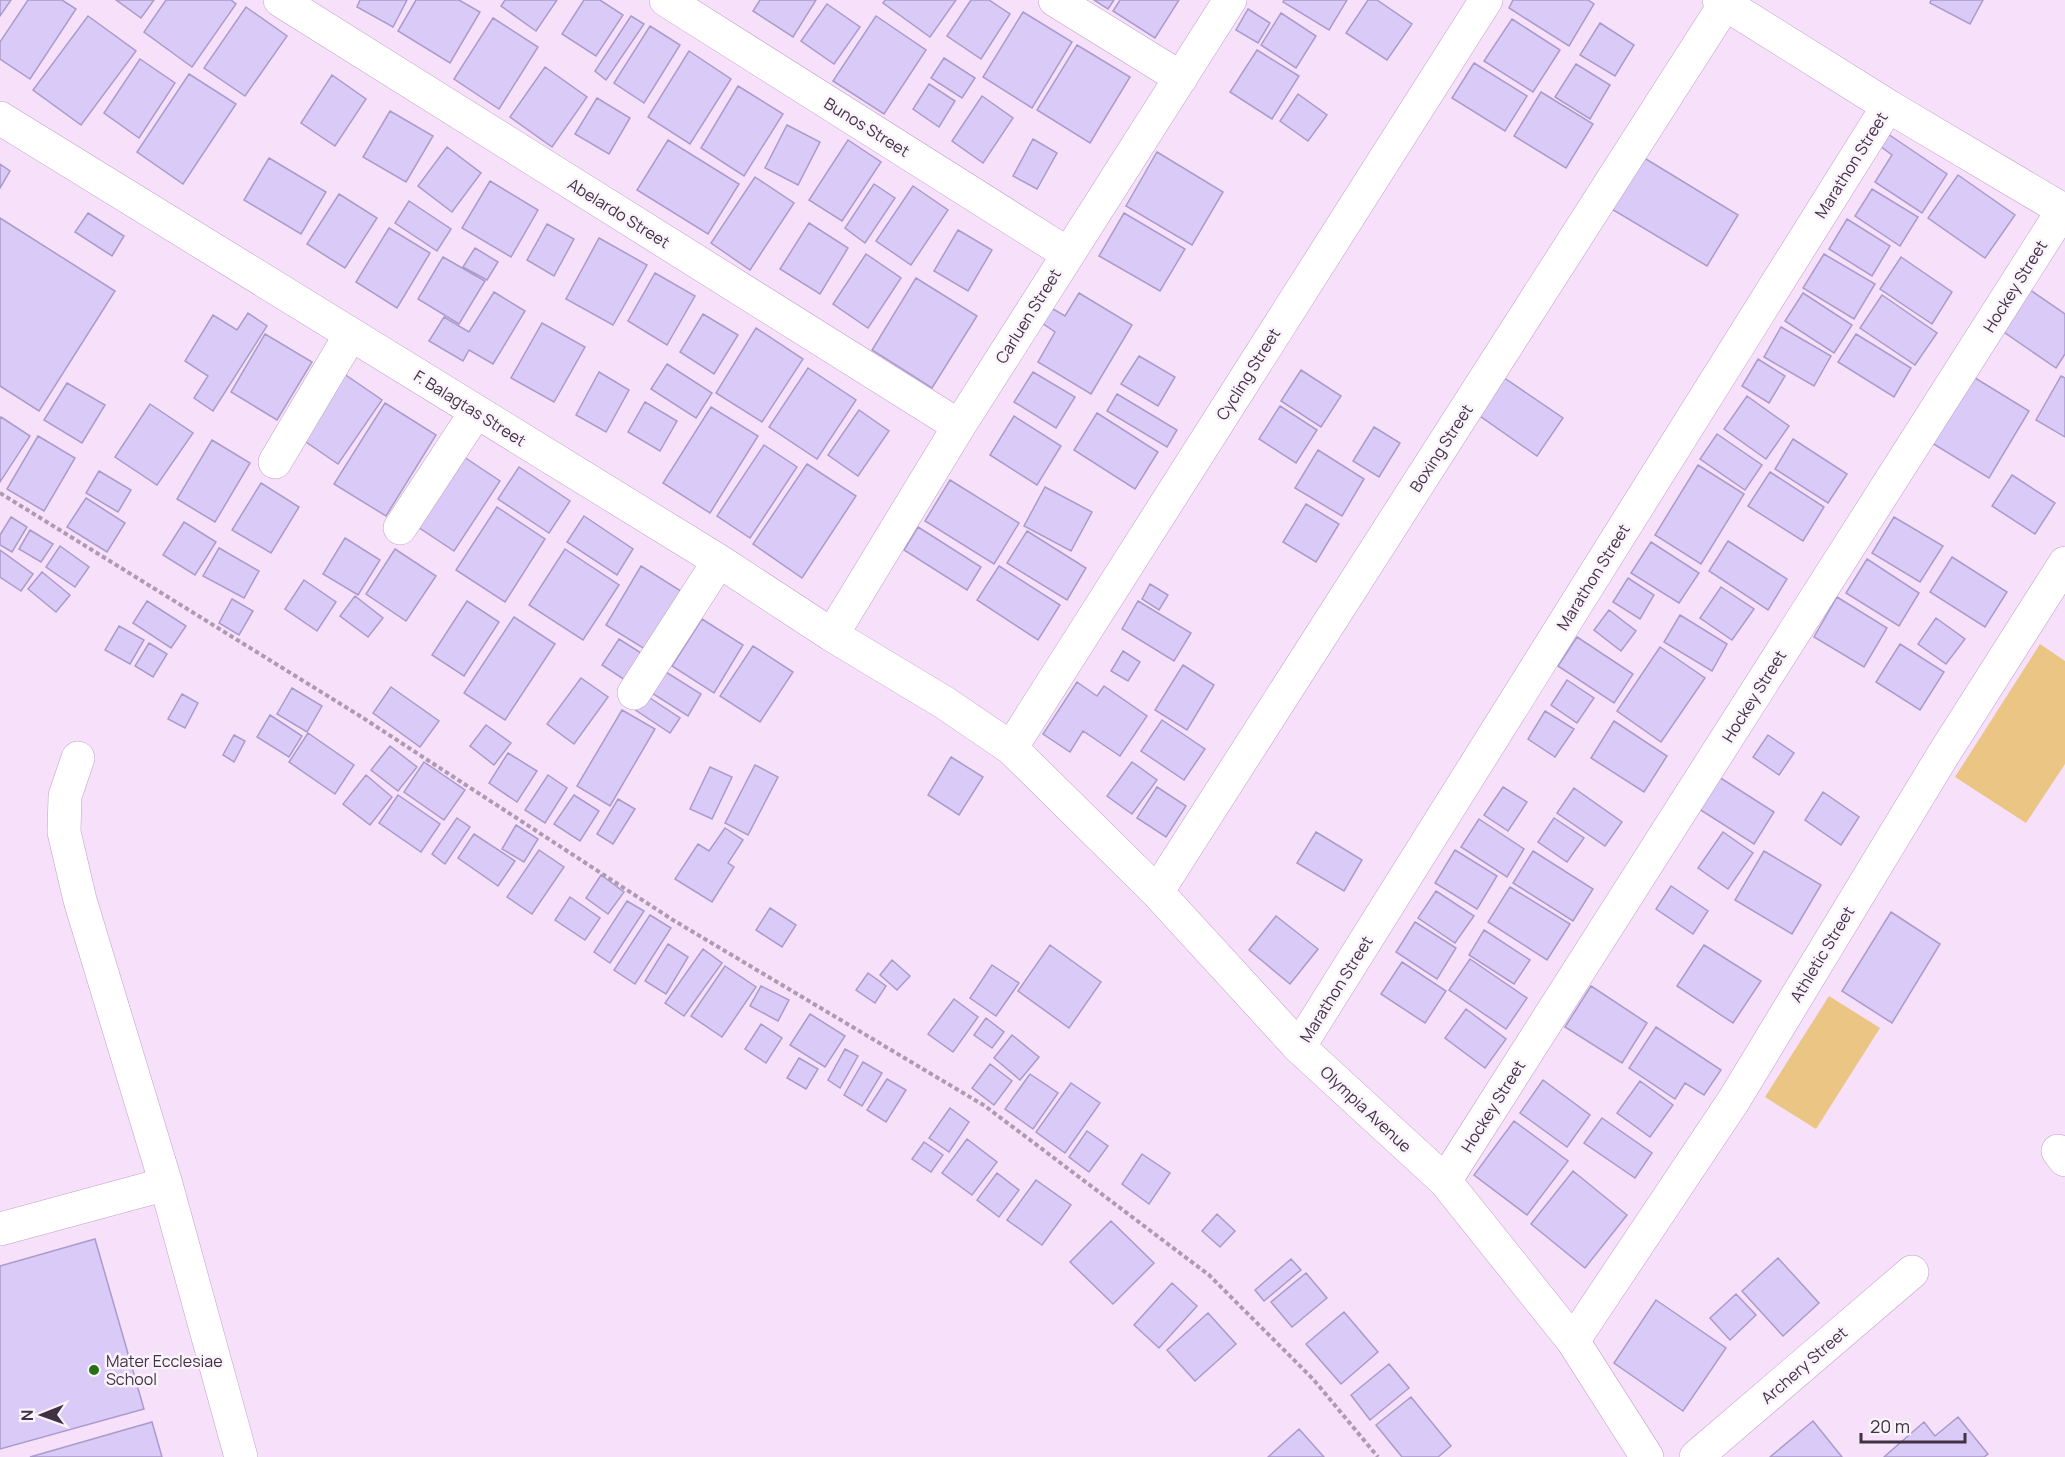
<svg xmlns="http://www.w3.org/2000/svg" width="2065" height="1457" font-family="Manrope,sans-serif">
	<rect width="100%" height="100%" fill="#f6e0fa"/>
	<path fill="#ebc584" d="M2040 644 2065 661V764L2026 823 1955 777Z
		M1829 996 1880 1028 1816 1129 1765 1097Z"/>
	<path fill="#d9caf7" stroke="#ab9bca" stroke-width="1.5" d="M0 0H11L0 16Z
		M28 0H62L76 9 30 79 0 59V42Z
		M116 0H154L141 18Z
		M166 0H231L236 4 192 67 144 32Z
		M360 0H407L393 27 357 7Z
		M416 0H459L480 12 450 63 398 31Z
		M505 0H557L536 31 501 6Z
		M584 0H600L623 15 596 56 562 34Z
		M760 0H816L793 37 753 11Z
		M885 0H956L930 37 883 3Z
		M971 0H989L1010 14 981 59 947 36Z
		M1094 0H1114L1108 9Z
		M1120 0H1179L1155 38 1113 11Z
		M1284 0H1347L1329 30 1283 2Z
		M1368 0H1377L1412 24 1387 60 1346 33Z
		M1513 0H1588L1594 4 1569 46 1509 8Z
		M1931 0H1983L1970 24 1930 3Z
		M827 4 860 27 834 64 801 41Z
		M246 7 287 36 245 96 204 68Z
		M1248 9 1270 23 1258 43 1236 30Z
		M1023 12 1072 42 1032 108 983 77Z
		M1281 13 1316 36 1296 68 1261 45Z
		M88 16 136 51 81 125 33 90Z
		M631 16 644 24 606 80 595 71Z
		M876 16 926 50 884 114 833 81Z
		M493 18 538 47 499 109 454 79Z
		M1512 19 1560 50 1533 92 1484 61Z
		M1600 23 1634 45 1615 76 1580 55Z
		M650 26 680 45 644 103 614 83Z
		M1077 45 1130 77 1090 143 1037 110Z
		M1257 50 1299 76 1272 119 1230 92Z
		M689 51 731 79 690 144 648 117Z
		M944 58 975 78 962 98 931 78Z
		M140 59 175 83 139 138 104 113Z
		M1474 63 1527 96 1505 131 1452 98Z
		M1576 64 1610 85 1590 119 1555 97Z
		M545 67 587 97 552 147 510 117Z
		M189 74 236 104 183 184 137 152Z
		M332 75 366 99 335 146 301 123Z
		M929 84 955 101 939 127 913 109Z
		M738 86 783 114 744 176 701 148Z
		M1541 92 1593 124 1566 168 1514 136Z
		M1298 94 1327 115 1308 141 1280 121Z
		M982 96 1013 118 983 163 952 141Z
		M597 98 630 118 609 154 575 134Z
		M390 111 433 136 406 182 363 157Z
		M787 125 820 142 798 185 765 168Z
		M1888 134 1947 174 1922 213 1875 182 1892 155 1880 146Z
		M1033 139 1057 153 1037 189 1013 176Z
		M668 140 739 184 708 234 637 190Z
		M848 140 881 162 842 221 809 200Z
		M447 147 481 173 452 212 418 186Z
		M1157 152 1223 192 1192 245 1126 206Z
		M1641 156 1738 215 1707 266 1610 208Z
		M269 158 326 192 301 234 244 200Z
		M0 164 10 171 0 188Z
		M1958 175 2015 215 1985 258 1928 218Z
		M755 177 794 203 750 270 711 243Z
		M490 181 538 210 511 257 462 228Z
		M874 184 895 198 865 243 845 228Z
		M913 186 948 210 911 265 876 241Z
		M1872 189 1918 217 1900 246 1855 216Z
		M339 194 377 218 345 268 307 244Z
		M409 201 451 229 437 251 395 223Z
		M88 213 124 236 112 256 75 232Z
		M1124 213 1185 249 1160 291 1099 256Z
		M0 218 115 291 39 411 0 386Z
		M1847 219 1890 246 1872 276 1829 249Z
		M809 223 848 248 820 294 780 269Z
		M547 224 574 239 554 276 527 260Z
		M389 228 430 253 397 308 356 282Z
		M958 230 992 250 968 291 934 271Z
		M599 238 647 265 613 325 566 299Z
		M475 248 498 262 487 280 463 267Z
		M866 254 901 278 868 328 833 304Z
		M1824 254 1875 284 1854 319 1803 288Z
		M443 257 485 281 459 324 418 299Z
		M1901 257 1952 292 1932 324 1880 289Z
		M655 273 695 296 667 345 628 321Z
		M916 278 977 316 932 388 872 350Z
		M2023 285 2065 314V354L2056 368 1995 326Z
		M494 292 525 311 493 364 469 350 463 361 429 341 444 317 469 332Z
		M1079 293 1132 325 1091 394 1038 362 1055 332 1039 321 1048 306 1065 316Z
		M1803 293 1852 325 1834 353 1785 321Z
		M1882 295 1937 333 1915 365 1860 328Z
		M248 313 267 326 213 411 194 398 208 376 185 361 213 315 237 330Z
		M703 314 738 335 714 374 680 352Z
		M542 323 585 347 554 402 511 378Z
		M1781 327 1831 356 1814 386 1764 357Z
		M756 328 803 359 762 422 716 393Z
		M265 334 312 362 277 420 231 392Z
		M1856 334 1911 368 1894 397 1838 362Z
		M1139 356 1175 377 1158 406 1121 384Z
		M1758 359 1785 376 1769 403 1742 386Z
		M667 364 712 393 696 418 651 389Z
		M808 368 856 400 817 459 769 427Z
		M337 369 382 400 338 464 293 433Z
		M1301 370 1341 396 1321 427 1281 401Z
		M599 372 629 390 606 432 576 415Z
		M1033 372 1075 397 1056 428 1014 402Z
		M1967 373 2029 411 1989 478 1927 440Z
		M2061 376 2065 378V437L2036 420Z
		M1503 377 1563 418 1537 456 1477 414Z
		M67 383 105 405 82 443 44 420Z
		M1117 394 1177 430 1167 447 1107 411Z
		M1747 396 1789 426 1766 459 1724 429Z
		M645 402 677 421 660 451 628 432Z
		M385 403 436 435 386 516 334 484Z
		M150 404 193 433 157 485 115 457Z
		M1280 406 1317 430 1296 463 1259 439Z
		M711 407 758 436 710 513 663 483Z
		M859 410 889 431 858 476 828 455Z
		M1097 413 1158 452 1135 489 1074 450Z
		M1014 416 1061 446 1037 485 990 455Z
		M1 417 30 436 0 482V419Z
		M1374 427 1400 443 1379 477 1353 461Z
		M1717 434 1762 465 1745 490 1700 459Z
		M38 436 75 458 44 511 7 489Z
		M1793 439 1847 474 1828 503 1775 469Z
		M212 440 250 463 215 522 177 499Z
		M764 445 797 467 750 538 717 516Z
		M1318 450 1364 479 1342 516 1295 488Z
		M455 451 500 481 454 551 409 521Z
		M807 464 856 496 802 578 753 544Z
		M1698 465 1744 494 1701 564 1655 535Z
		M519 467 570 501 549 533 498 499Z
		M99 471 131 490 118 512 86 493Z
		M1770 472 1824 507 1803 541 1748 506Z
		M2012 475 2055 503 2035 534 1992 506Z
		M950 480 1019 523 994 564 925 521Z
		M261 483 299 507 271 553 232 530Z
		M1045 487 1092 512 1071 551 1024 526Z
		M86 498 125 523 107 552 67 527Z
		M1306 504 1339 524 1316 562 1283 542Z
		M497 507 545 539 505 602 456 570Z
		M584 516 633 549 617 575 567 542Z
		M11 517 27 527 12 552 0 545V535Z
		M1894 517 1943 546 1920 582 1872 553Z
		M184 522 216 542 195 575 163 555Z
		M918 527 981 567 967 590 904 550Z
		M30 530 53 544 41 562 19 549Z
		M1027 531 1086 568 1067 600 1007 563Z
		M345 538 380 560 358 595 323 574Z
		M1728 541 1787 579 1768 610 1709 571Z
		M1651 542 1699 573 1679 603 1631 573Z
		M60 546 89 567 75 587 46 567Z
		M219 548 259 571 244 598 203 576Z
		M395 549 436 576 406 621 366 594Z
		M565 549 619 585 583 640 529 605Z
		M0 550 33 574 21 591 0 577Z
		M1952 557 2007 592 1985 627 1930 592Z
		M1867 559 1919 593 1899 626 1846 593Z
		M641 566 684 593 648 651 606 625Z
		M999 566 1060 605 1038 640 977 600Z
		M42 572 70 595 56 612 28 589Z
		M1628 578 1654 595 1640 619 1613 602Z
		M304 580 336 602 317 631 285 609Z
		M1150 584 1168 595 1159 610 1142 599Z
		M1721 587 1754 609 1732 640 1700 618Z
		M355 596 383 618 368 637 340 616Z
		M1837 597 1887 628 1864 667 1814 637Z
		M232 599 253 611 239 635 219 623Z
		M147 601 186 626 171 648 133 623Z
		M467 601 499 622 464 676 432 655Z
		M1138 601 1191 633 1174 661 1122 629Z
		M1609 610 1636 631 1621 651 1594 630Z
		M1680 615 1727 644 1712 671 1664 642Z
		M514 617 555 644 505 720 464 693Z
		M1936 618 1965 639 1946 664 1918 644Z
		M702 619 743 645 714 693 672 666Z
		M119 626 144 640 130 664 105 650Z
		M1577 637 1633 674 1614 703 1558 666Z
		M619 639 641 653 625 680 602 665Z
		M149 643 167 654 153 677 135 666Z
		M1900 644 1944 672 1920 710 1876 682Z
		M753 646 793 672 760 722 720 696Z
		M1660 647 1705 678 1661 742 1617 711Z
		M1123 651 1140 662 1128 681 1111 671Z
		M1183 665 1214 685 1187 730 1155 710Z
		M661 669 701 694 688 716 647 690Z
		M581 678 608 697 574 744 547 724Z
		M1567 680 1594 698 1577 723 1551 705Z
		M1077 682 1097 696 1104 686 1147 716 1120 756 1083 731 1070 752 1043 734Z
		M391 687 439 721 420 747 373 713Z
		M292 688 322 706 307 732 277 714Z
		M182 694 198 703 185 728 168 719Z
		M644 694 680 718 670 733 634 709Z
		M622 710 655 729 610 806 577 786Z
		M1545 711 1574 729 1555 757 1528 739Z
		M270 715 302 736 289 757 257 737Z
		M1162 720 1205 749 1184 780 1141 751Z
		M1614 721 1667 756 1644 792 1591 758Z
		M486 725 511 743 494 765 470 746Z
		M308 733 354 765 335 794 289 762Z
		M234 735 245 741 234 762 223 755Z
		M1768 735 1794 753 1779 775 1753 757Z
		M390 746 417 767 398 791 371 770Z
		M508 753 537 771 517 802 489 783Z
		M951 757 983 777 959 815 928 795Z
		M424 762 465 790 444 820 404 792Z
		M1132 762 1157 780 1132 814 1107 796Z
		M755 765 778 777 748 835 725 823Z
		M710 767 732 777 712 819 690 809Z
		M366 775 392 797 370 825 343 804Z
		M548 775 567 788 545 823 525 810Z
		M1719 777 1774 812 1754 844 1699 809Z
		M1157 787 1186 806 1166 837 1137 818Z
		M1503 787 1527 802 1508 831 1484 815Z
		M1574 788 1622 822 1605 846 1557 813Z
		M1823 792 1859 817 1841 845 1805 820Z
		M398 795 440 824 421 852 379 823Z
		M574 795 599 811 580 841 554 824Z
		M618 799 635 809 613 844 597 834Z
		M457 818 470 827 445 864 432 854Z
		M1554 818 1584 838 1567 862 1538 842Z
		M1479 819 1524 849 1507 877 1461 847Z
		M516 825 538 839 524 862 502 849Z
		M725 828 743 840 728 863 734 867 712 902 675 879 698 844 709 851Z
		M1316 832 1362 860 1344 891 1297 863Z
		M1723 832 1753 853 1728 889 1698 868Z
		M474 834 515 861 498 886 458 858Z
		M539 850 564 867 532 914 507 897Z
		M1455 850 1497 876 1477 909 1435 883Z
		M1533 851 1593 889 1573 921 1513 883Z
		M1764 851 1821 885 1792 934 1735 900Z
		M601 875 624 892 608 914 586 898Z
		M1671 886 1708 911 1693 934 1656 909Z
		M1510 887 1570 924 1547 960 1488 922Z
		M1436 891 1474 916 1455 943 1418 918Z
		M570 897 600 918 585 940 555 920Z
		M627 901 644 911 610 963 594 952Z
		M770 908 796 925 782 947 756 930Z
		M1891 912 1940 944 1892 1023 1842 991Z
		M650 915 671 928 635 984 614 970Z
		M1276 916 1318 949 1290 984 1249 950Z
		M1415 922 1456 948 1437 979 1396 952Z
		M1484 930 1530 960 1514 984 1469 955Z
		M668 944 688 957 666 994 645 981Z
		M1050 945 1101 982 1069 1028 1018 991Z
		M1704 945 1761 981 1733 1023 1677 986Z
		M703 949 722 963 684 1016 665 1003Z
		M1470 959 1527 998 1506 1029 1449 990Z
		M892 960 910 976 897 990 880 975Z
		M1402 962 1446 991 1425 1023 1381 994Z
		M992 965 1019 983 996 1016 970 998Z
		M725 966 756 987 722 1037 691 1016Z
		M868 973 886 986 875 1003 856 990Z
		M761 986 789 1000 778 1021 750 1006Z
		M1591 986 1647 1023 1622 1063 1565 1027Z
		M954 999 978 1017 953 1052 928 1034Z
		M1466 1009 1506 1039 1485 1068 1445 1038Z
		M810 1014 845 1036 825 1067 790 1045Z
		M986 1018 1004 1032 992 1048 974 1035Z
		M761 1024 782 1038 766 1063 745 1049Z
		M1656 1027 1721 1070 1704 1095 1685 1083 1675 1099 1629 1068Z
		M1012 1035 1039 1057 1020 1080 994 1058Z
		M845 1049 858 1056 840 1088 828 1080Z
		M799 1058 818 1069 806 1089 787 1078Z
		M863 1062 882 1073 862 1106 844 1095Z
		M990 1064 1012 1081 994 1105 972 1088Z
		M1030 1074 1058 1093 1033 1129 1005 1109Z
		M887 1079 906 1090 886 1122 867 1110Z
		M1543 1080 1590 1115 1567 1147 1520 1113Z
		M1640 1081 1673 1105 1650 1137 1617 1113Z
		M1071 1083 1100 1103 1065 1153 1036 1132Z
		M950 1108 969 1122 949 1152 929 1138Z
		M1602 1118 1652 1153 1635 1178 1584 1143Z
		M1514 1121 1568 1161 1527 1215 1474 1175Z
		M1087 1131 1108 1146 1089 1172 1069 1157Z
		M967 1139 997 1162 972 1195 942 1173Z
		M924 1142 943 1155 931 1172 912 1159Z
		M1142 1154 1170 1173 1149 1204 1122 1184Z
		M1573 1171 1627 1215 1585 1268 1531 1224Z
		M997 1173 1019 1190 999 1217 977 1200Z
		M1036 1180 1071 1205 1042 1245 1007 1220Z
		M1217 1214 1235 1231 1220 1247 1202 1231Z
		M1111 1221 1154 1263 1113 1304 1070 1262Z
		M95 1239 144 1409 0 1449V1266Z
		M1778 1258 1819 1303 1783 1336 1742 1291Z
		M1291 1259 1301 1270 1264 1301 1255 1290Z
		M1306 1273 1327 1298 1292 1327 1271 1302Z
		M1172 1283 1197 1306 1159 1348 1134 1325Z
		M1736 1294 1756 1315 1730 1340 1710 1318Z
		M1656 1300 1726 1348 1683 1411 1614 1363Z
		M1344 1312 1378 1352 1341 1384 1306 1344Z
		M1208 1313 1236 1344 1195 1381 1167 1350Z
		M1389 1364 1409 1388 1370 1420 1351 1395Z
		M1411 1397 1451 1446 1438 1457H1402L1376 1425Z
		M1958 1417 1988 1454 1984 1457H1884L1924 1422 1935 1436Z
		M1813 1421 1842 1457H1770Z
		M152 1422 162 1457H30Z
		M1299 1429 1324 1457H1268Z"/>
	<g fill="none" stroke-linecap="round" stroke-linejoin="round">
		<g stroke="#c19fc8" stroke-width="34">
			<path id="minor" d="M280 0 959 426
				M666 0 1068 254
				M1055 0 1181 78
				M1719 0 1888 106 2065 211
				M0 118 719 561 832 635 945 703 1011 748 1157 892 1299 1047 1445 1181 1573 1341 1647 1457
				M275 462 351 334
				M400 528 476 412
				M832 635 959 426 1230 0
				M634 693 719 561
				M1011 748 1486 0
				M1157 892 1725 4
				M1299 1047 1888 106
				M2058 1151 2065 1160
				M1445 1181 2063 210
				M166 1184 241 1457
				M0 1229 166 1184 80 900 64 832 65 796 78 758
				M1573 1341 1734 1100 1943 755 2065 563
				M1696 1457 1912 1272"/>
		</g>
		<path stroke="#ae9bb1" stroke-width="4" stroke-dasharray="4.5 3" stroke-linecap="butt" d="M0 493 360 716 673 920 985 1106 1209 1275 1313 1379 1378 1457"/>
		<use href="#minor" stroke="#fff" stroke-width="33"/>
	</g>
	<circle fill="#267013" stroke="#faf3fc" stroke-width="2" cx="94" cy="1370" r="6"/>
	<g text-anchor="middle" stroke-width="5" stroke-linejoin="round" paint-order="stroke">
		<g font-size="16" fill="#403243" stroke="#faf3fc">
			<text transform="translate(867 127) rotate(32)" y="6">Bunos Street</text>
			<text transform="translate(1851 165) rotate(-58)" y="6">Marathon Street</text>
			<text transform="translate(619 213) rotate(32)" y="6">Abelardo Street</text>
			<text transform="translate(2015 286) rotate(-58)" y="6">Hockey Street</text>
			<text transform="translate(1028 316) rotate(-58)" y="6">Carluen Street</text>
			<text transform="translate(1248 374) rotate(-58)" y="6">Cycling Street</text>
			<text transform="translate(470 408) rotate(32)" y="6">F. Balagtas Street</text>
			<text transform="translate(1441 448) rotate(-57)" y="6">Boxing Street</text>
			<text transform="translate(1593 577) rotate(-58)" y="6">Marathon Street</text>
			<text transform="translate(1754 696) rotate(-58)" y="6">Hockey Street</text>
			<text transform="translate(1822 954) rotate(-59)" y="6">Athletic Street</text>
			<text transform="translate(1336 989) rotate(-58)" y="6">Marathon Street</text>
			<text transform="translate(1493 1106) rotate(-58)" y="6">Hockey Street</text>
			<text transform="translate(1366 1109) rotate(43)" y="6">Olympia Avenue</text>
			<text transform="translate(1804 1365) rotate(-41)" y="6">Archery Street</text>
		</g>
		<g font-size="16" fill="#403243" stroke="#faf3fc" text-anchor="start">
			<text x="106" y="1367">Mater Ecclesiae<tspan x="106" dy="18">School</tspan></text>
		</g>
	</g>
	<g transform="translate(42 1415) rotate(269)" stroke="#faf3fc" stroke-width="4.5" paint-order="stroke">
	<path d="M0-4.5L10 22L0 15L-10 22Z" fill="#403243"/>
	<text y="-9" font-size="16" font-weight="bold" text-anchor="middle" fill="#403243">N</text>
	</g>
	<path d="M1861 1433v9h104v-9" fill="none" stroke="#403243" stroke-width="3"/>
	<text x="1870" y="1433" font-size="18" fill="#403243" stroke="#faf3fc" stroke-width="4.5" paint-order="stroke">20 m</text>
</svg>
